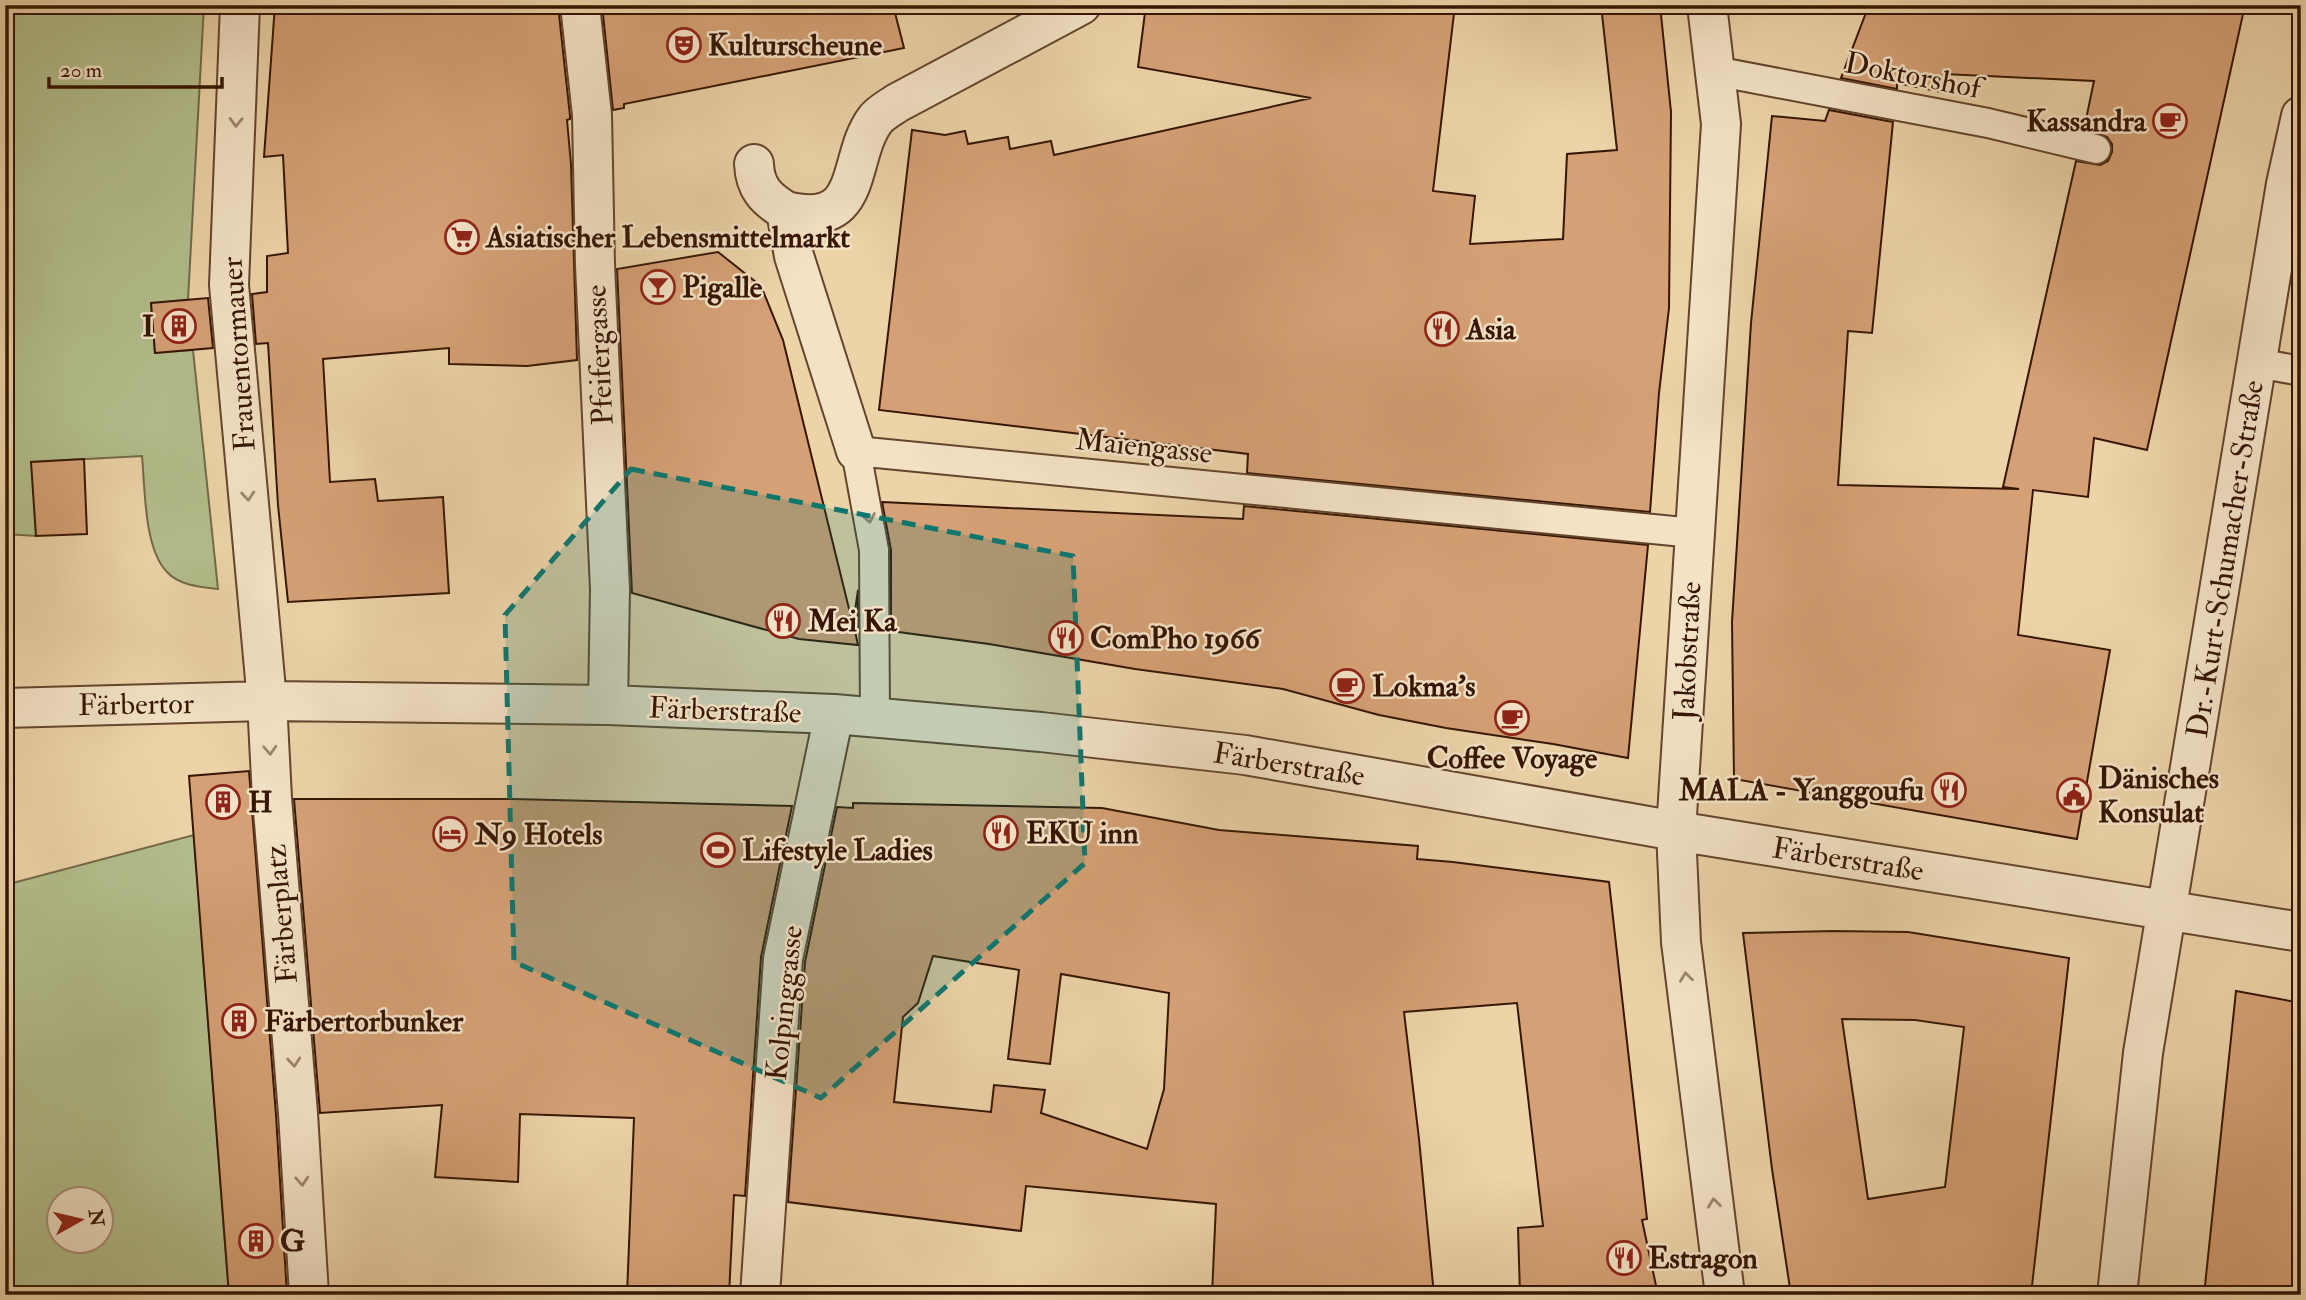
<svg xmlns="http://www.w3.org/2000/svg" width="2306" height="1300" font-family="'IM FELL Double Pica',serif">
	<rect width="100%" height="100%" fill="#ecd3a8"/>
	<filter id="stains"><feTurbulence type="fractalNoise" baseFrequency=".00286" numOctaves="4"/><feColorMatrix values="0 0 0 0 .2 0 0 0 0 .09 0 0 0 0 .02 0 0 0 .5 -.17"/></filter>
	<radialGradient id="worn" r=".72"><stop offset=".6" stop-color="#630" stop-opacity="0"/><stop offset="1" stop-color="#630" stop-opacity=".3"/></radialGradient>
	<path fill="#b2be8c" stroke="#746a47" stroke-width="2" fill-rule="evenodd" d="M5 5H204L188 300 151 304 155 353 193 350 218 589C201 587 180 586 167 572 144 549 145 488 142 456L32 462 36 536 5 534Z
		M194 835 229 1295H5V885ZM60 1198H102V1240H60Z"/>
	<path fill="#d5a075" stroke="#361602" stroke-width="2" fill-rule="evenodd" d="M275 5H558L570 116V119L567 120 571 164 577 360 527 366 449 364V348L323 359 330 482 375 479 378 501 443 497 449 593 288 602 278 505 268 343 256 344 252 294 267 292V256L288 253 283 155 264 157Z
		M602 5H893L904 48 624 104V108L613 110Z
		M1146 5H1455L1433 191 1475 196 1470 244 1563 239 1567 154 1617 150 1601 5H1660L1671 112 1669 308 1659 393 1650 512 1247 473 1248 454 879 410 912 130 945 135 965 131 968 144 1008 137 1010 149 1051 141 1054 155 1311 98 1138 67Z
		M1869 5H2245L2147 450 2094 438 2088 497 2033 490 2018 635 2110 650 2077 839 1734 779 1732 622 1751 323 1772 116 1825 121 1829 110 1893 122 1872 333 1848 331 1838 485 2019 489 2003 487 2076 161 2100 165 2108 161 2112 152V144L2107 137 2084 129 2094 81 1944 74 1942 92 1897 83V89L1841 78Z
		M718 252 761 286 783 340 853 625 858 590V627L854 626 858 645 799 639 632 593 617 269Z
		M208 298 213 348 155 353 151 303Z
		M84 459 87 534 36 536 31 462Z
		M882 502 1243 519 1244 506 1648 545 1628 758 1553 744 1446 728 1379 715 1283 689 1135 669 989 644 891 631V550Z
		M249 771 276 1115 287 1295H229L189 776Z
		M294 799H513L792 806 761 957 745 1196 734 1195 729 1295H627L634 1118 520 1114 518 1182 435 1177 442 1105 320 1113Z
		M853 803 1102 808 1219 830 1418 846 1417 859 1453 862 1609 882 1647 1219 1642 1220 1658 1295H1520L1518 1228 1543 1226 1517 1003 1404 1012 1419 1139 1434 1295H1212L1216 1204 1026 1186 1021 1231 788 1202 805 962 837 807 853 808ZM933 956 1019 970 1008 1059 1050 1064 1061 974 1169 993 1164 1089 1147 1149 1041 1113 1045 1090 994 1085 991 1112 894 1102 903 1017 918 1003Z
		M1833 931 1908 932 2069 958 2031 1295H1791L1772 1169 1743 933ZM1842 1019 1915 1020 1964 1027 1945 1187 1868 1199Z
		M2236 991 2301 1003V1295H2204Z"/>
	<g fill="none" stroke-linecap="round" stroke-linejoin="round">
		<g stroke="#64452c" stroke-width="32">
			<path id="lane" d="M1715 71 1988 123 2096 149
				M2257 363 2301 371
				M875 719 874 550 856 451 1694 533"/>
		</g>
		<g stroke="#64452c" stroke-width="42">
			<path id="street" d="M240 5 229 285 267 701 272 798 298 1113 309 1295
				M580 5 592 115 595 265 610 589 608 705
				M1707 5 1721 124 1676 831 1681 942 1725 1295
				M754 164C755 188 766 199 786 211L794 256 856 451
				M786 211C866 230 846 159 875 120 880 113 890 108 897 103L1081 5
				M5 708 267 701 608 705 834 714 1041 732 1245 755 1676 831 2301 932
				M760 1295 783 959 834 714
				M2117 1295 2143 1053 2286 184 2301 116"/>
		</g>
		<use href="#lane" stroke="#f3e2c6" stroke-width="28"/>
		<use href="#street" stroke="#f3e2c6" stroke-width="38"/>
	</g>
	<defs><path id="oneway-chevron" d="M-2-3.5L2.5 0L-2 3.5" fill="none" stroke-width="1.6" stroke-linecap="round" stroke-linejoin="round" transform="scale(1.75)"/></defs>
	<g stroke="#9e866e">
		<use href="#oneway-chevron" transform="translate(236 122) rotate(92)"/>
		<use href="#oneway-chevron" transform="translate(248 496) rotate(85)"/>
		<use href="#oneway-chevron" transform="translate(869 518) rotate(80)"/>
		<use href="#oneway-chevron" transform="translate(270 750) rotate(87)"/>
		<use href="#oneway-chevron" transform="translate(1686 977) rotate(-97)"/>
		<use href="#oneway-chevron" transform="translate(294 1062) rotate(85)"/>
		<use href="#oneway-chevron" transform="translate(302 1181) rotate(86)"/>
		<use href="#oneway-chevron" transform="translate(1714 1203) rotate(-97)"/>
	</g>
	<path fill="#0f766e" fill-opacity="0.2" stroke="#0f766e" stroke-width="5" stroke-dasharray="14 9" stroke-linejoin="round" d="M631 469 1073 556 1085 863 821 1098 514 962 505 615Z"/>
	<defs>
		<g id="theatre-ring" transform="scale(1.75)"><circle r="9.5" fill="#f3e2c6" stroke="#8f2418" stroke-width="1.5"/><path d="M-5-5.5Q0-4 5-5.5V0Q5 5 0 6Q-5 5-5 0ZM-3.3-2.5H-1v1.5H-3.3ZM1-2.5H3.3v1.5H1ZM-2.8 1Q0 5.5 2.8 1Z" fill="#8f2418"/></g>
		<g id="cafe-ring" transform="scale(1.75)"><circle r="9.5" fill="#f3e2c6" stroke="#8f2418" stroke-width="1.5"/><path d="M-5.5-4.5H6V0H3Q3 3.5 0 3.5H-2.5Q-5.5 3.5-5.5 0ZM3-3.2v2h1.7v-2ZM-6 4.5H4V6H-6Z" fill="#8f2418"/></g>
		<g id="supermarket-ring" transform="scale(1.75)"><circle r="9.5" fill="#f3e2c6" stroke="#8f2418" stroke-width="1.5"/><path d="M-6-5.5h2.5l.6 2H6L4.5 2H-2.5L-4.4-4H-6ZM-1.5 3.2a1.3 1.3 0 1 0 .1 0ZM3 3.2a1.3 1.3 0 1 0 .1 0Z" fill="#8f2418"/></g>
		<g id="bar-ring" transform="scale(1.75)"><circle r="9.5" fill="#f3e2c6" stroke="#8f2418" stroke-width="1.5"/><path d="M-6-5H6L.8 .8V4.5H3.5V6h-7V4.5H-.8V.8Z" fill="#8f2418"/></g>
		<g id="building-ring" transform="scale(1.75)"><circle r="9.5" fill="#f3e2c6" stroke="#8f2418" stroke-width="1.5"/><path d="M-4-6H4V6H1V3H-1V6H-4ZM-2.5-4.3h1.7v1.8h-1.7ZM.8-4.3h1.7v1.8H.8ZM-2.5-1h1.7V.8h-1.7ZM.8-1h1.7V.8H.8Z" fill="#8f2418"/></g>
		<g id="restaurant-ring" transform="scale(1.75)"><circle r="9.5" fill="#f3e2c6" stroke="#8f2418" stroke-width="1.5"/><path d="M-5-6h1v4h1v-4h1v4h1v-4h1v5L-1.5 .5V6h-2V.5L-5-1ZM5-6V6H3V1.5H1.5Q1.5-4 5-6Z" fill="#8f2418"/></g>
		<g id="civic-ring" transform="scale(1.75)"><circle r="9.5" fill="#f3e2c6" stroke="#8f2418" stroke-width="1.5"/><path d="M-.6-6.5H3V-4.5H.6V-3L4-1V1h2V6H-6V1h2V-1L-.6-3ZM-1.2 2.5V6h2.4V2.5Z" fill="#8f2418"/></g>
		<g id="hotel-ring" transform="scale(1.75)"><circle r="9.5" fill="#f3e2c6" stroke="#8f2418" stroke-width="1.5"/><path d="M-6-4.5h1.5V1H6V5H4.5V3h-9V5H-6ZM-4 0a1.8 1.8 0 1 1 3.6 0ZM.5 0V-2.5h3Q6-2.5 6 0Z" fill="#8f2418"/></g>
		<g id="stadium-ring" transform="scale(1.75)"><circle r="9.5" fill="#f3e2c6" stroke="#8f2418" stroke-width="1.5"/><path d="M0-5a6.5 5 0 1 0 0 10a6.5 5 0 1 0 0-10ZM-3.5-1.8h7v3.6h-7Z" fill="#8f2418"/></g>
	</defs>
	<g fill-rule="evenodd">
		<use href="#theatre-ring" x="684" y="45"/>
		<use href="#cafe-ring" x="2170" y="121"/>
		<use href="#supermarket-ring" x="462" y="237"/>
		<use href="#bar-ring" x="658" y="287"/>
		<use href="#building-ring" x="179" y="326"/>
		<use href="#restaurant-ring" x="1442" y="329"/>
		<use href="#restaurant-ring" x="783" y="621"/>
		<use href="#restaurant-ring" x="1066" y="638"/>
		<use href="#cafe-ring" x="1347" y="686"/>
		<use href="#cafe-ring" x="1512" y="718"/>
		<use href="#restaurant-ring" x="1949" y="790"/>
		<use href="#civic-ring" x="2074" y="795"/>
		<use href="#building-ring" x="223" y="802"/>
		<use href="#restaurant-ring" x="1001" y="833"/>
		<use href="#hotel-ring" x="450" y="834"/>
		<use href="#stadium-ring" x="718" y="850"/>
		<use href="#building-ring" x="239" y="1021"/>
		<use href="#building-ring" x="256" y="1241"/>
		<use href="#restaurant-ring" x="1624" y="1258"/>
	</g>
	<g text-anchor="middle" stroke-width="5" stroke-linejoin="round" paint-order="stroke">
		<g font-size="30" font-weight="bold" fill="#361602" stroke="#f3e2c6" text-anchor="start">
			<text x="708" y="55">Kulturscheune</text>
			<text x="2146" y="131" text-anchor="end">Kassandra</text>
			<text x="486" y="247">Asiatischer Lebensmittelmarkt</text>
			<text x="682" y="297">Pigalle</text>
			<text x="154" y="336" text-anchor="end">I</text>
			<text x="1466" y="339">Asia</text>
			<text x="808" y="631">Mei Ka</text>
			<text x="1090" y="648">ComPho 1966</text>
			<text x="1372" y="696">Lokma's</text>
			<text x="1512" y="768" text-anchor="middle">Coffee Voyage</text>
			<text x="2098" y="788">Dänisches<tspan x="2098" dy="34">Konsulat</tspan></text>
			<text x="1924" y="800" text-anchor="end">MALA - Yanggoufu</text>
			<text x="248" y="812">H</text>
			<text x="1026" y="843">EKU inn</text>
			<text x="475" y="844">N9 Hotels</text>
			<text x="742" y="860">Lifestyle Ladies</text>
			<text x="264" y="1031">Färbertorbunker</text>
			<text x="280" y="1251">G</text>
			<text x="1648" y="1268">Estragon</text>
		</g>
		<g font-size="30" fill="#361602" stroke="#f3e2c6">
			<text transform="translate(1913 75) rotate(11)" y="10">Doktorshof</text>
			<text transform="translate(238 354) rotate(-94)" y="10">Frauentormauer</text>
			<text transform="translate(599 355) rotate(-93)" y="10">Pfeifergasse</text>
			<text transform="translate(1144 446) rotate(6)" y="10">Maiengasse</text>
			<text transform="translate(2225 559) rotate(-81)" y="10">Dr.-Kurt-Schumacher-Straße</text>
			<text transform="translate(1687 651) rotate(-87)" y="10">Jakobstraße</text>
			<text transform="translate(136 704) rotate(-1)" y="10">Färbertor</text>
			<text transform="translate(725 710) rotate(2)" y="10">Färberstraße</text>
			<text transform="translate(1289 764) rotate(9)" y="10">Färberstraße</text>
			<text transform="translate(1848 859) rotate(9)" y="10">Färberstraße</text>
			<text transform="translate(281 914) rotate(-95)" y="10">Färberplatz</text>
			<text transform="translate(784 1003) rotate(-84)" y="10">Kolpinggasse</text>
		</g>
	</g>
	<rect width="2306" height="1300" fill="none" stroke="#ecd3a8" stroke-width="28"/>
	<rect x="7" y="7" width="2292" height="1286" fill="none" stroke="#361602" stroke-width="3.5"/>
	<rect x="14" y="14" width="2278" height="1272" fill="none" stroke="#361602" stroke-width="2"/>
	<g transform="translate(80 1220) rotate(82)"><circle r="33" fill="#f3e2c6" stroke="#a79078" stroke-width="2"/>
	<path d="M0-5L12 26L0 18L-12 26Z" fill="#8f2418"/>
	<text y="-10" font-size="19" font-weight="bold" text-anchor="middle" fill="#361602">N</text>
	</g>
	<path d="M49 77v10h173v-10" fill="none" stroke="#361602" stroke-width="3.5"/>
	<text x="60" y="77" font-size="21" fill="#361602" stroke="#f3e2c6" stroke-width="5" paint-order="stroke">20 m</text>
	<rect width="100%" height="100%" filter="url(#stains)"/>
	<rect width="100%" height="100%" fill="url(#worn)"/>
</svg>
